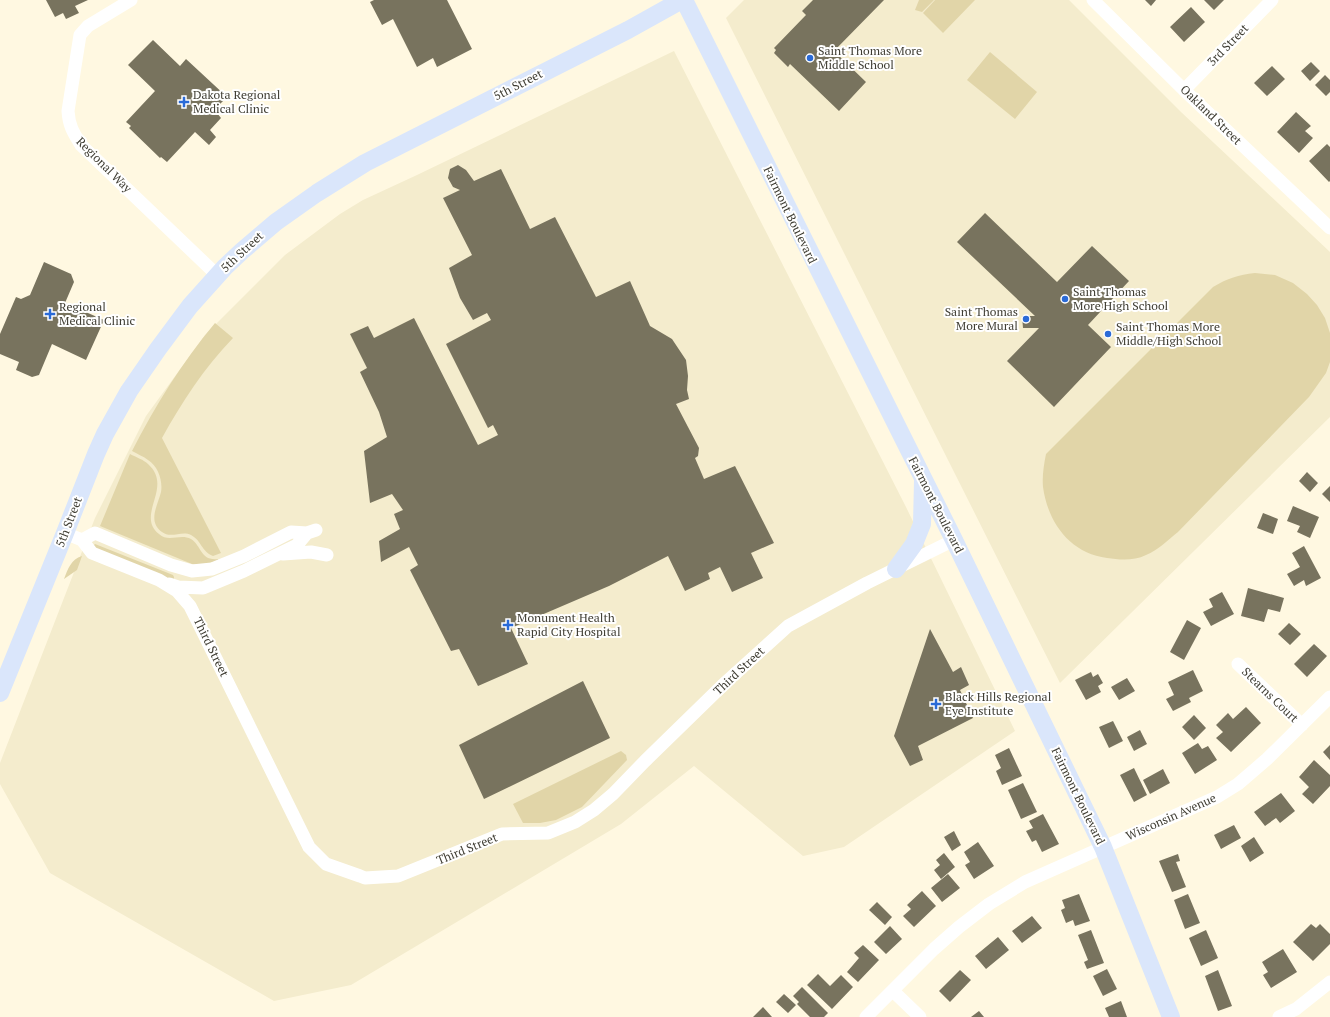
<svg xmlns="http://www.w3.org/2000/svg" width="1330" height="1017" font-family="'PT Serif',serif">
	<rect width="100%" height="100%" fill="#fff8e1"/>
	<path fill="#f4eccd" d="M744 0H1069L1181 112 1330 252V417L1060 683 726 18Z
		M674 51 906 507 1015 731 844 847 803 856 694 766 621 824 351 985 274 1001 50 873 0 784V763L95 518 146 416 205 335 285 255 340 214 363 200 417 175Z"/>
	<path fill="#e1d5a8" d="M919 0H934L922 12 915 10Z
		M935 0H975L943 33 923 13Z
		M990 52 1037 92 1015 119 967 80Z
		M1255 273 1275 275 1293 283 1307 294 1317 305 1325 318 1330 333V362L1326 373 1309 397 1178 532C1168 540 1158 550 1146 555 1134 561 1120 560 1107 558 1070 553 1048 523 1043 487 1042 476 1044 464 1046 454L1213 287C1228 278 1238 275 1255 273Z
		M215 323 233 338C204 368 182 402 162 438L221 553 213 556C201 551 202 541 191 535 182 530 171 539 162 532 147 521 158 505 161 492 163 481 158 466 148 460 143 456 137 454 132 451 156 404 181 364 215 323Z
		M130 454C136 457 144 460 148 464 174 487 135 515 159 534 169 543 180 533 191 539 202 546 200 561 218 559V561L199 565 192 564 100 526Z
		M95 544 173 575 174 577V579L167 578 95 548 93 546Z
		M82 556 77 570 64 579C68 569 71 559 82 556Z
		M621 751 626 755 627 760 582 807 556 820 540 823H523L513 804Z"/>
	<path fill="#78735e" d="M46 0H88L75 6 79 13 66 19 63 13 55 17Z
		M374 0H447L472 49 437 67 433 58 417 67 393 19 382 25 370 2Z
		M813 0H884L834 51 866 82 839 111 790 64 788 67 774 53 776 50 774 48 806 15 802 11Z
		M1145 0H1156L1151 6Z
		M1204 0H1224L1214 10Z
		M1191 7 1205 22 1184 42 1170 27Z
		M153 40 180 66 186 59 227 97 218 106 221 109 217 113 221 118 210 130 216 137 209 145 195 132 167 162 161 157 160 158 129 128 131 126 126 122 155 91 128 65Z
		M1311 62 1320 71 1310 81 1301 71Z
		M1272 66 1285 79 1267 96 1254 83Z
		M1325 75 1330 80V92L1326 96 1315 85Z
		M1296 112 1311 126 1305 131 1313 138 1299 153 1277 132Z
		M1327 144 1330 147V181L1329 182 1309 161Z
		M458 165 466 170 474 181 501 169 530 229 555 217 596 297 630 281 650 326 672 339 686 360 688 376 687 390 689 399 676 404 699 448 698 456 695 458 704 479 735 466 774 543 751 553 763 578 732 592 720 567 708 573 710 579 685 591 668 556 609 586 511 628 528 664 478 686 459 649 451 651 410 570 418 565 409 547 381 562 379 541 400 529 394 514 403 510 392 494 370 503 364 451 387 437 379 412 360 372 367 368 350 334 368 326 374 338 414 318 478 445 498 435 493 425 488 428 446 344 491 320 487 313 473 320 460 298 449 268 472 255 443 198 460 190 453 187 448 178 450 169Z
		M985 213 1057 282 1092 246 1129 281 1088 325 1111 347 1054 407 1007 361 1039 328H1023L1022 316H1035L957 242Z
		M44 262 71 274 74 282 65 303 104 320 86 360 52 344 39 375 32 377 16 370 19 362 0 354V334L16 297 21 299 30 295Z
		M1307 472 1318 483 1310 492 1299 481Z
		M1330 486V502L1322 494Z
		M1293 506 1319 517 1310 538 1297 532 1300 526 1287 521Z
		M1263 513 1278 519 1273 534 1257 528Z
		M1304 546 1321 578 1306 586 1304 580 1294 586 1287 574 1300 567 1292 553Z
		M1248 588 1284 598 1280 612 1268 609 1264 622 1241 616Z
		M1222 592 1234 614 1211 626 1203 612 1213 607 1209 599Z
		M1187 620 1201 628 1184 660 1170 652Z
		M1289 623 1301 634 1290 645 1278 634Z
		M930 629 953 672 961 667 969 685 960 690 973 718 918 746 923 760 910 766 894 736Z
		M1314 644 1327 656 1307 677 1294 664Z
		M1193 670 1203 691 1189 698 1191 702 1173 711 1166 699 1174 695 1168 682Z
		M1091 672 1093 677 1098 674 1103 683 1098 686 1101 692 1086 700 1075 680Z
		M1127 678 1135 691 1119 700 1111 687Z
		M583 681 610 738 484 799 459 745Z
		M1246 707 1261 723 1231 752 1216 738 1223 732 1216 725 1228 713 1233 719Z
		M1194 715 1206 728 1194 740 1182 727Z
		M1113 721 1123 741 1109 748 1099 727Z
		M1140 730 1147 744 1134 751 1127 737Z
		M1198 743 1202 749 1208 746 1217 760 1195 774 1182 753Z
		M1330 745V760L1323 752Z
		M1009 748 1022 776 1002 785 996 771 1001 768 995 755Z
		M1314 760 1330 775V786L1313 804 1302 794 1309 787 1299 777Z
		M1134 768 1147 795 1134 802 1120 775Z
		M1163 769 1170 783 1150 794 1143 780Z
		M1023 783 1037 812 1021 819 1008 790Z
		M1281 793 1295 811 1280 823 1276 818 1265 826 1254 812Z
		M1043 814 1059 844 1042 852 1036 840 1032 842 1026 831 1033 828 1029 821Z
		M1234 825 1241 838 1221 849 1214 835Z
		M954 831 961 845 952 851 944 837Z
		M1254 837 1264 853 1250 862 1241 846Z
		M978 842 994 866 974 879 965 865 970 862 964 852Z
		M944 853 955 867 941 879 934 870 940 865 936 860Z
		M1178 854 1180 861 1176 862 1186 887 1172 892 1159 861Z
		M948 874 960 888 942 902 931 888Z
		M922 891 936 906 914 927 903 916 911 909 907 905Z
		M1079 894 1090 921 1075 926 1073 920 1066 923 1061 910 1065 908 1062 900Z
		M1188 894 1200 923 1185 929 1174 900Z
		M877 902 892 917 885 925 869 910Z
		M1032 916 1042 928 1022 943 1012 931Z
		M1311 924 1316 928 1320 924 1330 934V944L1313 961 1293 942Z
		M890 926 902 939 886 954 874 942Z
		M1091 930 1104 963 1087 969 1084 962 1088 960 1078 935Z
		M1206 930 1218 958 1201 966 1189 938Z
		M998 937 1009 950 986 969 975 956Z
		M863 945 879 960 858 982 847 972 859 958 854 953Z
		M1283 949 1297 972 1271 988 1263 975 1268 972 1262 962Z
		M1107 969 1117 989 1103 996 1093 976Z
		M960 970 971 980 950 1002 939 991Z
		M1218 970 1232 1006 1218 1011 1205 976Z
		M818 974 830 986 841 975 853 987 832 1009 807 985Z
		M802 987 828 1013 824 1017H810L797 1004 799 1002 793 996Z
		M784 994 796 1005 788 1013 776 1002Z
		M1121 1001 1127 1017H1109L1105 1008Z
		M763 1007 772 1017H753Z
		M979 1011 984 1017H971Z"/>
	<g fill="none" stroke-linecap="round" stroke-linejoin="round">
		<path stroke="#fff" stroke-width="13" d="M131 0 88 26 80 35 68 111C69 126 73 132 81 145L217 275
			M1093 0 1184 90 1330 228
			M1184 90 1272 0
			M65 533 82 540 92 553 159 580 177 591 190 606 309 847 326 864 360 876 365 878 398 876 403 874 502 834 548 833 575 822 594 810 613 794 645 761 726 682 788 626 867 583 954 540
			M82 540 95 533 171 565 192 571 212 569 244 556 291 532 307 533 316 530
			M283 554 311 552 327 555
			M169 584 178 587 203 588 244 571 297 545 307 533
			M1238 664 1302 725
			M893 991 920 1017
			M866 1017 934 949 959 927 989 904 1025 882 1217 797 1238 784 1267 759 1330 697
			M1279 1017 1296 1009 1330 982"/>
		<path stroke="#dae6fb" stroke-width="18" d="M684 0 954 540 1103 847 1171 1017
			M896 569 914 544 922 524 923 481
			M0 693 65 533 96 454 105 434 129 391 158 349 190 306 225 267 242 251 276 222 317 193 365 163 628 30 682 0"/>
	</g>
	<g fill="#2a6ad7" stroke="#fff" stroke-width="1.5">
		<circle cx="810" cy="58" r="4"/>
		<path d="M182 96h4v4h4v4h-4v4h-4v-4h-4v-4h4z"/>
		<circle cx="1065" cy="299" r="4"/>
		<path d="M48 308h4v4h4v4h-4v4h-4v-4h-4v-4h4z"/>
		<circle cx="1026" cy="319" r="4"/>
		<circle cx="1108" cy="334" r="4"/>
		<path d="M506 619h4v4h4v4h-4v4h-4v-4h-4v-4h4z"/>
		<path d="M934 698h4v4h4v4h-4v4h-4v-4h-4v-4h4z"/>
	</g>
	<g text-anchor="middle" stroke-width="4" stroke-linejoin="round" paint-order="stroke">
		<g font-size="12" fill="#3f3d33" stroke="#fff">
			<text transform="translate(1228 45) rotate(-46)" y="4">3rd Street</text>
			<text transform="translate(518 85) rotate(-27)" y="4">5th Street</text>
			<text transform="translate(1211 115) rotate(44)" y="4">Oakland Street</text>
			<text transform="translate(104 165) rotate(45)" y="4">Regional Way</text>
			<text transform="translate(790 215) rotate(64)" y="4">Fairmont Boulevard</text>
			<text transform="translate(242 252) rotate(-43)" y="4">5th Street</text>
			<text transform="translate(936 505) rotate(63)" y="4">Fairmont Boulevard</text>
			<text transform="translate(69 522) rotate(-69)" y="4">5th Street</text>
			<text transform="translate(211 647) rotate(64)" y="4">Third Street</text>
			<text transform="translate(739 671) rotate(-43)" y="4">Third Street</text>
			<text transform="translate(1270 695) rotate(44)" y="4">Stearns Court</text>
			<text transform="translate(1078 796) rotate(64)" y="4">Fairmont Boulevard</text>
			<text transform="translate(1171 817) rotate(-24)" y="4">Wisconsin Avenue</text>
			<text transform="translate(467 849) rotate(-22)" y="4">Third Street</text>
		</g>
		<g font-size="12" fill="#3f3d33" stroke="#fff" text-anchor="start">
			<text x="818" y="55">Saint Thomas More<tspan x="818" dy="14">Middle School</tspan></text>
			<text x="193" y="99">Dakota Regional<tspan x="193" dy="14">Medical Clinic</tspan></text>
			<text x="1073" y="296">Saint Thomas<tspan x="1073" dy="14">More High School</tspan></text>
			<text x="59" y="311">Regional<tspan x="59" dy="14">Medical Clinic</tspan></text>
			<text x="1018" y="316" text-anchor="end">Saint Thomas<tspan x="1018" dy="14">More Mural</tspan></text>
			<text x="1116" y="331">Saint Thomas More<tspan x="1116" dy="14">Middle/High School</tspan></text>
			<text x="517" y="622">Monument Health<tspan x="517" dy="14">Rapid City Hospital</tspan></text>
			<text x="945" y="701">Black Hills Regional<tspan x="945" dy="14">Eye Institute</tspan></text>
		</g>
	</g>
</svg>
